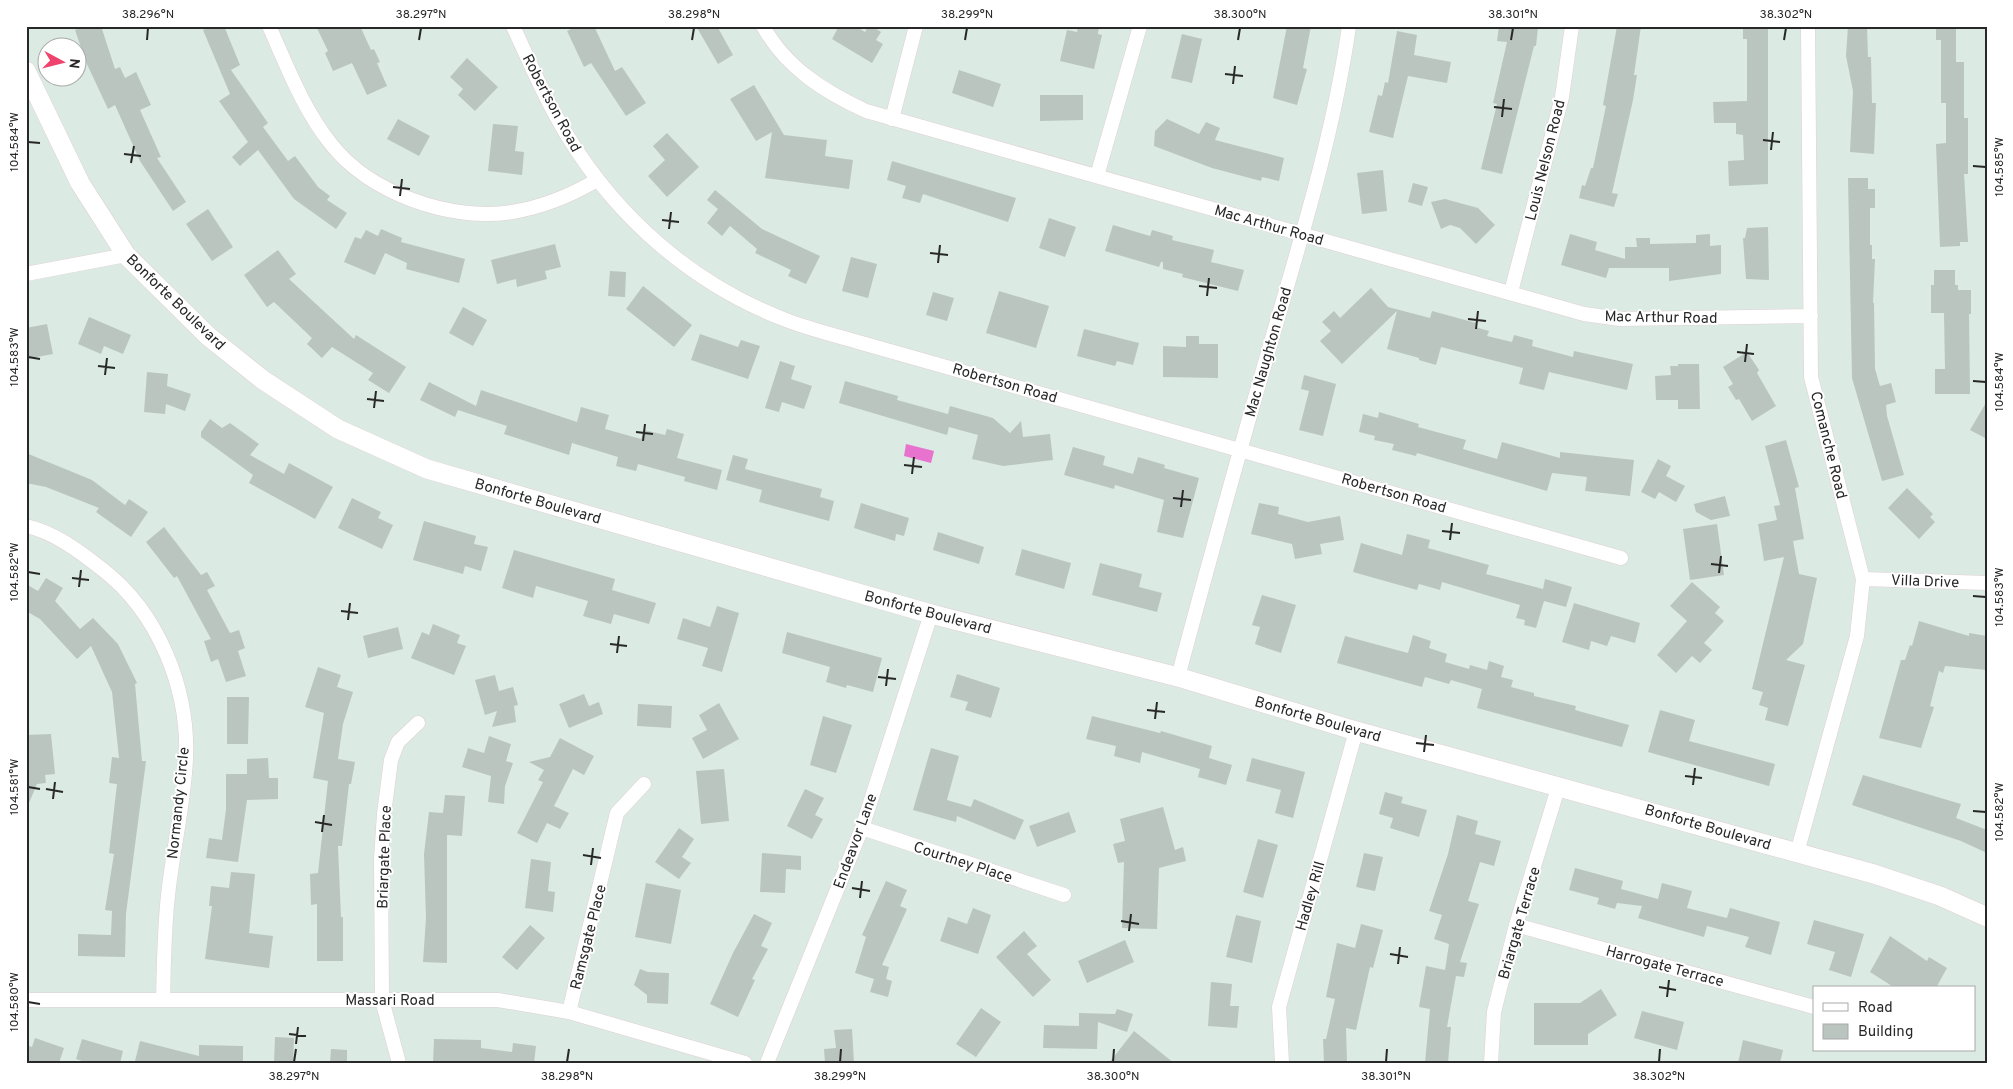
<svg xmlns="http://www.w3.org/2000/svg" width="2013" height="1089" font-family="Overpass,sans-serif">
	<rect width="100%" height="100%" fill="#dbeae3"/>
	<path fill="#e773cf" d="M906 444 934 451 931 463 904 456Z"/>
	<path fill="#bac5c0" d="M85 26H101L115 69 120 67 125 78 136 72 151 105 140 110 161 157 157 158 186 202 173 211 140 161 115 105 108 109 86 62 75 30Z
		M212 26H224L240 65 231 70 268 123 263 127 288 161 295 156 318 187 330 196 327 200 347 213 336 229 294 199 258 150 240 166 232 157 248 142 219 101 230 94 203 30Z
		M316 26H360L371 50 374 49 380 62 377 63 387 86 367 95 352 63 333 71 325 53 328 51Z
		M577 26H594L615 71 622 67 646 103 626 116 591 63 584 67 567 31Z
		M696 26H717L733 55 718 64Z
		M839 26H855L865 32 868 26H872L881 32 876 40 883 44 872 63 832 39Z
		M1078 26H1099L1098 34 1102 35 1094 69 1060 61 1067 30 1077 32Z
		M1287 26H1311L1303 68 1307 69 1297 105 1273 98Z
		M1499 26 1538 28 1536 46H1534L1502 174 1481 169 1497 104 1493 103 1507 42 1497 41Z
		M1617 26H1641L1634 75H1637L1633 100 1612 193 1618 194 1614 207 1579 198 1582 185 1585 186 1591 168H1593L1606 106 1603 105Z
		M1743 26H1768V184L1729 186 1728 161 1744 160 1743 135 1736 134V123H1714L1713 102 1747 101V39H1743Z
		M1848 26H1867L1868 57H1871L1872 103H1876L1874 154 1850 152 1853 91 1846 56Z
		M1936 26H1956V62H1964V118H1968V174H1964L1968 242H1960V246L1940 247 1936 144 1946 143V103H1941V40H1936Z
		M1397 31 1417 35 1414 55 1451 62 1447 83 1408 76 1393 138 1369 132 1378 95 1382 96 1385 82 1388 83Z
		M1182 34 1202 39 1192 83 1171 78Z
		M467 58 498 87 475 111 458 95 463 89 450 77Z
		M959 70 1001 84 993 107 952 93Z
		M754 85 784 135 827 140 825 156 853 160 849 189 765 178 772 132 756 141 730 99Z
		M1040 95H1083V120L1040 121Z
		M398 119 430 136 419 156 387 139Z
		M1167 119 1199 134 1206 122 1220 128 1215 140 1284 158 1279 181 1262 177 1261 181 1212 168 1154 146 1155 131Z
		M493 124 518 126 515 151 524 152 522 175 488 171Z
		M667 133 699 167 667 197 648 176 665 160 653 146Z
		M892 161 1016 198 1008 222 923 194 920 203 902 198 906 186 887 180Z
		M1383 170 1387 211 1362 214 1357 173Z
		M1848 178H1868V189H1875V208H1870V245H1872V259H1875L1873 303H1874L1875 369 1880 386 1891 383 1896 402 1886 405 1887 416 1904 475 1882 481 1852 378Z
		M1413 183 1428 187 1422 206 1408 202Z
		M715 190 762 229 820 256 806 284 788 276 791 270 755 253 757 249 730 226 722 236 707 223 718 209 707 200Z
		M1445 199 1478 208 1495 225 1476 244 1460 228 1450 225 1441 229 1431 202Z
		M208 209 233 247 212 261 186 224Z
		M1049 218 1076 227 1065 257 1039 248Z
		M1113 225 1150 236 1152 230 1173 236 1172 240 1214 250 1211 262 1244 270 1238 291 1182 277 1183 274 1163 269V262H1161L1159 267 1105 251Z
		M1768 227 1769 280 1746 279 1743 238H1745L1747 228Z
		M381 229 402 238 401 242 465 259 459 283 406 269 407 263 385 253 375 275 344 262 355 237 361 239 366 230 378 236Z
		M1570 234 1597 242 1595 250 1625 259V247H1637L1636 238H1650V244L1696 243V235L1710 234V246L1721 245V274L1669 281V268H1609L1606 278 1561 265Z
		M555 244 561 267 545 271 547 279 517 287 516 279 497 284 491 260Z
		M278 250 296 274 289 279 354 339 356 335 406 367 389 393 368 380 373 373 332 347 322 358 307 344 312 338 274 302 267 307 244 275Z
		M851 257 877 264 868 298 842 291Z
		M1934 270H1955V285H1958V290H1971V314H1969L1970 394H1935V369H1945L1944 313H1931V285H1934Z
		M610 271 626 272 625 297 608 296Z
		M643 286 692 325 674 347 626 309Z
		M1371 288 1388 307 1430 318 1432 311 1476 323 1475 327 1489 331 1487 336 1512 342 1514 335 1533 340 1532 346 1573 357 1574 351 1633 364 1627 390 1549 372 1544 390 1519 384 1523 368 1441 347 1436 365 1419 360V358L1387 349 1397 311 1342 364 1320 341 1331 331 1322 322 1334 311 1340 318Z
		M999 291 1049 306 1036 348 986 333Z
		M933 292 954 298 947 321 926 315Z
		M463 307 487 320 473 346 449 333Z
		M89 317 131 335 123 354 104 346 101 354 78 344Z
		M47 324 53 354 26 359V328Z
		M1084 329 1139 343 1133 365 1117 361 1115 366 1077 356Z
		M700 334 738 347 741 340 760 346 748 379 691 360Z
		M1186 336H1199V344H1218V378L1163 377V346L1186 347Z
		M1747 352 1759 370 1757 373 1776 406 1752 421 1739 399 1736 400 1728 387 1733 384 1723 367Z
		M780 361 795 366 791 379 812 386 804 409 782 402 779 412 765 408Z
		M1678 364H1699L1700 409H1678V400H1656L1655 376 1671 375 1670 366H1678Z
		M147 372 168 374 167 386 191 394 185 411 166 404 165 414 144 412Z
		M1304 375 1336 384 1323 436 1299 430 1309 391 1301 389Z
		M845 381 898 396 897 400 948 414 950 406 993 418 1010 433 1021 421 1023 437 1050 434 1053 460 1003 466 972 459 978 435 949 427 947 435 839 403Z
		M429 382 476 406 481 390 577 422 581 407 609 415 605 429 641 439 644 430 665 435 667 429 684 434 677 458 722 470 717 490 684 481 685 477 638 464 636 471 616 466 618 457 572 443 569 455 541 446 504 434 507 426 458 410 455 417 420 400Z
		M1987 401V439L1970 430Z
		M1379 412 1419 424 1418 427 1466 440 1463 449 1497 459 1502 442 1560 458V452L1634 460 1630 496 1585 491 1587 477 1552 473 1547 491 1417 453 1416 456 1392 450 1394 444 1374 440 1375 436 1359 432 1363 414 1378 418Z
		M210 419 222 428 230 423 259 444 250 455 284 474 289 463 333 487 315 519 249 483 253 475 201 437V432Z
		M1786 440 1799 487 1795 488 1804 539 1793 541 1799 574 1817 578 1803 644 1786 660 1805 665 1788 726 1765 720 1768 708 1759 705 1763 692 1752 689 1784 557 1764 561 1758 524 1777 520 1774 506 1780 505 1765 446Z
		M1073 447 1105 456 1103 465 1133 474 1138 457 1165 465 1164 468 1199 478 1183 538 1157 532 1164 500 1115 485 1114 489 1064 475Z
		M26 453 92 480 125 505 129 499 148 512 131 537 96 512 99 508 46 487 26 483Z
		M733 455 748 459 745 469 822 489 820 497 834 501 829 521 759 502 762 490 726 480Z
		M1658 459 1671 466 1666 476 1685 486 1676 502 1659 492 1655 499 1641 492Z
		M1907 488 1933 514 1930 517 1935 522 1919 539 1888 508Z
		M1725 496 1730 516 1711 520 1696 512 1694 504Z
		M352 498 381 512 378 518 393 525 382 549 338 528Z
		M861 503 909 518 904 536 896 534 895 541 854 528Z
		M1259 503 1279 507 1278 514 1308 522 1340 516 1344 540 1320 544 1322 554 1295 559 1292 544 1251 534Z
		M424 521 476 536 474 544 488 547 481 571 465 566 463 574 413 560Z
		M1717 524 1724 575 1690 580 1683 529Z
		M164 527 201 575 207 572 215 586 207 590 230 633 239 630 245 648 238 651 246 676 226 682 218 659 211 662 204 641 211 639 177 576 174 578 146 542Z
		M938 532 984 547 979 564 933 550Z
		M1407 534 1430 540 1428 548 1489 565 1486 574 1543 589 1545 579 1572 587 1566 607 1544 601 1536 628 1524 625 1525 620 1516 618 1520 605 1442 582 1440 590 1419 584 1417 590 1353 572 1361 543 1402 555Z
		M1022 549 1071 563 1064 589 1015 575Z
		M514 550 615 579 612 590 656 603 649 624 614 614 611 624 583 616 588 601 536 586 533 598 502 588Z
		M1100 563 1142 574 1139 587 1162 593 1157 612 1092 595Z
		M46 578 63 588 55 601 80 629 93 618 118 644 137 683 135 684 142 761H146L126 914 125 957 78 956V934L111 935 112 911 105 910 114 854 109 853 117 784 109 783 112 757 119 758 112 692 91 646 77 659 40 619 26 611V584L38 591Z
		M1692 582 1720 607 1715 613 1724 621 1704 643 1712 650 1700 663 1692 656 1676 673 1657 655 1687 621 1670 606Z
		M1262 595 1296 605 1281 653 1255 644 1260 627 1252 625Z
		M1574 603 1640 623 1635 643 1611 636 1607 646 1591 641 1589 650 1562 642Z
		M717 606 739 613 722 672 702 666 708 648 677 639 683 618 710 627Z
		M1919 621 1969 636V633L1987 636V670L1945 666 1943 673 1939 671 1930 706 1934 707 1921 748 1879 738 1901 660H1905L1910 645 1912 646Z
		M433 624 460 635 457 643 466 646 454 675 411 658 422 632 429 635Z
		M398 627 403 649 368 658 363 636Z
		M787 632 882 658 873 692 847 685 846 688 826 682 830 667 782 653Z
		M1413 635 1431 641 1429 648 1447 654 1445 662 1469 669 1470 665 1487 670 1489 661 1504 666 1501 677 1513 680 1511 687 1534 693V696L1576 706 1575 710 1629 725 1622 747 1477 708 1482 689 1451 680 1449 684 1425 677 1422 687 1337 663 1345 636 1408 653Z
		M318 667 341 675 337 687 353 692 343 724 338 759 355 762 351 784H349L342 846H338L341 917H343V961H317V904L311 905 310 874 318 873 328 781 313 778 324 713 305 707Z
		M957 674 1000 688 991 718 965 710 968 702 950 697Z
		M495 675 499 691 513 687 518 705 514 706 516 722 492 727 497 711 485 715 475 680Z
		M584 694 589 706 599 702 603 714 569 728 559 704Z
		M227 697H249L248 744H227Z
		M719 703 739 739 703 759 692 738 707 730 699 715Z
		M638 704 672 706 671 728 637 726Z
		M1660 710 1695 720 1689 741 1775 764 1769 786 1648 752Z
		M823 716 852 725 836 773 810 765Z
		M1092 716 1160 733 1161 731 1212 746 1209 758 1232 765 1226 785 1198 777 1200 769 1142 752 1140 763 1114 756 1116 746 1086 739Z
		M51 734 55 774 45 775 46 783 37 784 26 810V735Z
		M489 736 511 744 506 761 513 763 505 786 504 804 488 802 491 776 462 767 468 748 484 753Z
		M560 738 594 756 584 775 573 769 554 806 569 813 560 829 547 823 537 843 517 833 543 782 538 780 544 770 529 762 550 757Z
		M931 748 959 756 947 800 971 807 974 799 1024 820 1015 840 957 816 956 822 913 810Z
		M268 758 269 778H278V799L247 800 238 862 206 858 209 838 222 840 226 809V774H247V759Z
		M1252 758 1305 772 1293 818 1275 813 1281 790 1246 781Z
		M724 769 729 821 701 824 696 771Z
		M1863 775 1961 804 1956 818 1987 830V853L1961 841 1852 805Z
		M805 789 824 798 815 815 823 819 812 839 787 826Z
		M1385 792 1403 797 1401 803 1427 810 1419 837 1390 828 1393 818 1379 814Z
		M445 795 465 796 462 836 447 835V963L423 962 426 918 424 854 429 812 443 813Z
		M1163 807 1175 850 1183 847 1186 861 1159 868 1157 929 1122 928 1124 862 1118 863 1113 844 1125 841 1120 819Z
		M1069 812 1076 832 1037 847 1029 826Z
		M1457 815 1478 821 1475 834 1501 841 1494 866 1480 862 1468 901 1479 904 1460 962 1467 963 1464 977 1456 976 1447 1027H1451L1448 1063H1425L1430 1009 1419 1007 1426 966 1445 970 1449 944 1434 939 1442 915 1429 911 1448 854Z
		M679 828 694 839 682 857 691 863 679 879 655 862Z
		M1258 839 1278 845 1263 898 1243 892Z
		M762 853 801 856V870L786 869 785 893 760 892Z
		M1364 853 1383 857 1375 891 1356 887Z
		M531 859 551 862 548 891 555 892 553 912 525 908Z
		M1575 868 1623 881 1621 889 1658 899 1662 883 1692 891 1687 908 1727 918 1730 908 1780 922 1771 955 1745 947 1749 937 1707 926 1704 937 1638 918 1642 906 1617 903 1615 909 1597 904 1599 898 1569 890Z
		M231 872 255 874 249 933 273 936 269 968 205 959 212 906H209L211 886 229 888Z
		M886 881 907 890 900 906 907 909 882 965 889 967 886 979 892 981 888 997 870 992 874 979 855 973 866 937 862 935Z
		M646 883 681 890 671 944 635 937Z
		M973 908 991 915 978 954 940 941 948 917 967 924Z
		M754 914 772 923 761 946 768 949 752 979 755 980 738 1017 710 1004 733 953Z
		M1236 915 1261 921 1252 963 1226 957Z
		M1814 920 1864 934 1851 977 1829 970 1835 952 1807 944Z
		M1361 924 1383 930 1373 968 1370 967 1356 1030 1346 1028 1347 1063H1324L1323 1039H1326L1335 999 1326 997 1337 943 1355 948Z
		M530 925 545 938 517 970 502 957Z
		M1024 931 1037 946 1027 954 1051 980 1033 997 996 957Z
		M1890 936 1927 961 1929 957 1947 968 1936 988H1895L1870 972Z
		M1125 940 1134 962 1087 983 1078 961Z
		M640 969 648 972 669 973 668 1004 647 1003V995L634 985Z
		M1211 982 1232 984 1230 1006H1239L1237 1028 1208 1026Z
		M1601 989 1617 1015 1588 1034V1045H1534V1003H1580Z
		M981 1008 1001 1022 976 1057 956 1044Z
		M1117 1009 1133 1014 1127 1032 1098 1022 1097 1049 1043 1048 1044 1025 1079 1026V1013L1115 1014Z
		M1642 1011 1684 1022 1677 1050 1634 1038Z
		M852 1029 854 1063H825L824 1049 836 1048 834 1030Z
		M1134 1031 1174 1063H1109Z
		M275 1037 294 1038 293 1063H274Z
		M35 1038 64 1048 59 1063H26V1045L32 1047Z
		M82 1039 123 1051 120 1063H88L76 1059Z
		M434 1039 481 1040V1048L512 1052 513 1043 536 1046 534 1063H433Z
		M1743 1040 1783 1050 1780 1063H1738Z
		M140 1041 199 1056V1045L243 1046V1063H142L135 1061Z
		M331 1049 347 1050V1063H330Z"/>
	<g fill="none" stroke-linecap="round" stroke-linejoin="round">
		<g stroke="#e1d0d4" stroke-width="15">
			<path id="street" d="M269 26C287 66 303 109 331 144 369 193 451 222 512 212 543 207 570 196 597 180
				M513 26C530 63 546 101 567 135 618 219 694 285 786 320 809 329 834 335 858 342L1621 558
				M763 26C786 68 825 92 866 111L1584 314 1620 319 1811 316
				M892 119 916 26
				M1097 176 1140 26
				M26 274 126 255
				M1511 292 1562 97 1572 26
				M26 526C54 532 79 551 102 569 158 612 189 688 186 759 184 802 174 845 169 887 164 925 164 962 163 1000
				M1863 579 1987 583
				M1178 677C1208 565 1239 453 1271 342 1301 238 1334 133 1349 26
				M862 828 1064 895
				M1797 853 1857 636 1863 579 1811 377 1808 26
				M1516 925 1814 1007
				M26 1000H498L569 1012 745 1063
				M569 1012 617 813 644 784
				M399 1063 382 1000 381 859 384 814 391 760 398 742 418 723
				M767 1063 862 828 931 614
				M1282 1063 1279 1007 1356 731
				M1491 1063 1494 1012 1516 925 1559 785"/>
		</g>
		<g stroke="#e1d0d4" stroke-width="20">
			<path id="secondary" d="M26 71 80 183 126 255 208 336 263 380 338 429 427 469 931 614 1178 677 1356 731 1874 874 1940 896 1987 917"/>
		</g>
		<use href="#street" stroke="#fff" stroke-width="14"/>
		<use href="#secondary" stroke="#fff" stroke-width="19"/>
	</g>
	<path fill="none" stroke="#282828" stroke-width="2" d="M147 40 148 28M419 40 421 28M692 40 694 28M965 40 967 28M1238 40 1240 28M1511 40 1513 28M1784 40 1786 28M1225 74 1243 76M1233 84 1235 66M1494 107 1512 109M1502 117 1504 99M1763 140 1780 142M28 142 40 143M1771 150 1773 132M124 154 141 156M131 163 134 146M1973 166 1986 167M393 187 410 189M400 196 402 179M662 220 679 222M669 229 671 212M930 253 948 255M938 263 940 245M1199 286 1217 288M1207 296 1209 278M1468 319 1486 321M1476 329 1478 311M1737 352 1754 354M28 357 40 359M1745 362 1747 344M98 366 115 368M105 375 107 358M1973 381 1986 382M367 399 384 401M374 408 376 391M636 432 653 434M643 441 645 424M904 465 922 467M912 474 914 457M1173 498 1191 500M1181 507 1183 490M1442 531 1460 533M1450 540 1452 523M1711 564 1728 566M28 572 40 574M1719 573 1721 556M72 578 89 580M79 587 81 570M1973 596 1986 597M341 611 358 613M348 620 350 603M610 644 627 646M617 653 619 636M878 677 896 679M886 686 888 669M1147 710 1165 712M1155 719 1157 702M1416 743 1434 745M1424 752 1426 735M1685 776 1702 778M1693 785 1695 768M28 787 40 789M46 789 63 792M53 799 55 782M1973 811 1986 812M315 822 332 825M322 832 324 815M583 855 601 858M591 865 593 848M852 888 870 891M860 898 862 881M1121 921 1139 924M1129 931 1131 914M1390 954 1408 957M1398 964 1400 947M1659 987 1676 990M1667 997 1669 980M28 1002 40 1004M289 1034 306 1036M296 1044 298 1027M294 1062 296 1049M567 1062 569 1049M840 1062 841 1049M1113 1062 1114 1049M1386 1062 1387 1049M1659 1062 1660 1049"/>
	<g text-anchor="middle" stroke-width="4" stroke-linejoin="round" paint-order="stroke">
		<g font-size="15" fill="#282828" stroke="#fff">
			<text transform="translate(552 103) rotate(62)" y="5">Robertson Road</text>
			<text transform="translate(1545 160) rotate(-76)" y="5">Louis Nelson Road</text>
			<text transform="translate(1269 225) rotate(16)" y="5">Mac Arthur Road</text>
			<text transform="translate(176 302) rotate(44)" y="5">Bonforte Boulevard</text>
			<text transform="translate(1661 317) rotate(1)" y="5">Mac Arthur Road</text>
			<text transform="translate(1268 352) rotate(-74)" y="5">Mac Naughton Road</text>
			<text transform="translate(1005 383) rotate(16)" y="5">Robertson Road</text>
			<text transform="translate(1829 445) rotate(76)" y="5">Comanche Road</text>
			<text transform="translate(1394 493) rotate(16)" y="5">Robertson Road</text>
			<text transform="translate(538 501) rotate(16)" y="5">Bonforte Boulevard</text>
			<text transform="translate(1925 581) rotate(2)" y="5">Villa Drive</text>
			<text transform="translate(928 612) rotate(15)" y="5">Bonforte Boulevard</text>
			<text transform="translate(1318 719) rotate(16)" y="5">Bonforte Boulevard</text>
			<text transform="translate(178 803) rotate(-84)" y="5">Normandy Circle</text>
			<text transform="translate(1708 827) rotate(16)" y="5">Bonforte Boulevard</text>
			<text transform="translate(855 841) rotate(-70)" y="5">Endeavor Lane</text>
			<text transform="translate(384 857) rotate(-88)" y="5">Briargate Place</text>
			<text transform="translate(963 862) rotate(18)" y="5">Courtney Place</text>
			<text transform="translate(1310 896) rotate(-74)" y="5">Hadley Rill</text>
			<text transform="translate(1519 923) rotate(-74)" y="5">Briargate Terrace</text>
			<text transform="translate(588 937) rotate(-76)" y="5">Ramsgate Place</text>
			<text transform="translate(1665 966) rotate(15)" y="5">Harrogate Terrace</text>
			<text x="390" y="1005">Massari Road</text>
		</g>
	</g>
	<rect width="2013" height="1089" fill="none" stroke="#ffffff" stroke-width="55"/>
	<rect x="1813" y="986" width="162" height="65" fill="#ffffff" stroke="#a9a9a9"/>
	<rect x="1823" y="1003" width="25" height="8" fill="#ffffff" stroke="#a9a9a9"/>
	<text x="1858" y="1012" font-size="15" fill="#282828">Road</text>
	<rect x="1823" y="1024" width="25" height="15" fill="#bac5c0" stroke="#a9a9a9"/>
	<text x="1858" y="1036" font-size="15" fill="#282828">Building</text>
	<g transform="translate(62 62) rotate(97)"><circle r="24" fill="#ffffff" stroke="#a9a9a9"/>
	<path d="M0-4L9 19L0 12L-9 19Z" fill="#ef436d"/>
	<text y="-8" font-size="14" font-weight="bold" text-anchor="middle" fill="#282828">N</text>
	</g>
	<rect x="28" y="28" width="1958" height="1034" fill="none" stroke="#282828" stroke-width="2"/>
	<g font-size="12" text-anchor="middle" fill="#282828">
		<text x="148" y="18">38.296°N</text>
		<text x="421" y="18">38.297°N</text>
		<text x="694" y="18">38.298°N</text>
		<text x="967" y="18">38.299°N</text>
		<text x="1240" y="18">38.300°N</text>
		<text x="1513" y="18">38.301°N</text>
		<text x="1786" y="18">38.302°N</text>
		<text transform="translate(14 142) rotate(-90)" y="4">104.584°W</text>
		<text transform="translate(1999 167) rotate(-90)" y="4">104.585°W</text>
		<text transform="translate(14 357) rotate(-90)" y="4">104.583°W</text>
		<text transform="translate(1999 382) rotate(-90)" y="4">104.584°W</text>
		<text transform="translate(14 572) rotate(-90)" y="4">104.582°W</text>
		<text transform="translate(1999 597) rotate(-90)" y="4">104.583°W</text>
		<text transform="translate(14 787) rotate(-90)" y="4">104.581°W</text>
		<text transform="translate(1999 812) rotate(-90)" y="4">104.582°W</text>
		<text transform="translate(14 1002) rotate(-90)" y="4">104.580°W</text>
		<text x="294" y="1080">38.297°N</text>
		<text x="567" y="1080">38.298°N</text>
		<text x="840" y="1080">38.299°N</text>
		<text x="1113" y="1080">38.300°N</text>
		<text x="1386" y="1080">38.301°N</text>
		<text x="1659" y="1080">38.302°N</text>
	</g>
</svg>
